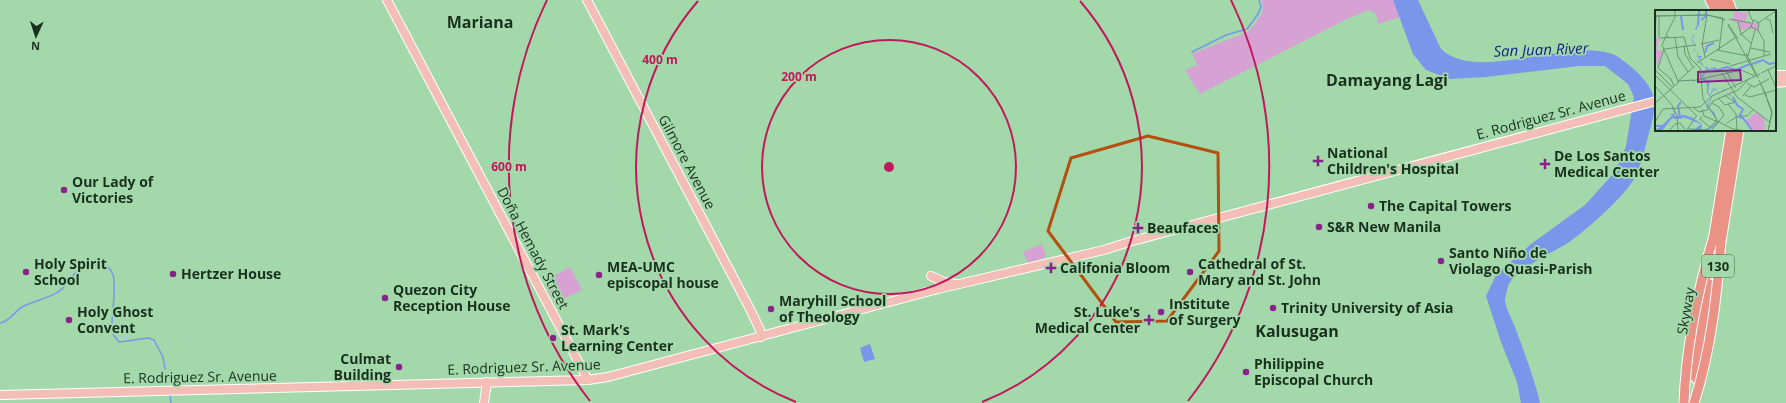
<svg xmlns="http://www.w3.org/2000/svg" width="1786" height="403" font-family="'Open Sans',sans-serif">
	<rect width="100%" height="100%" fill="#a3d9aa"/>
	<path fill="#d6a2d3" d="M1262 0H1393L1400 17 1378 24 1376 14 1369 10 1349 18 1200 94 1185 70 1197 65 1192 54 1247 32 1254 25 1263 11Z
		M1042 244 1046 257 1028 263 1023 252Z
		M570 267 582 290 555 303 544 281Z"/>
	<path fill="#7996eb" d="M1393 0H1418L1441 49C1477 83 1564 39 1609 53 1618 55 1629 65 1637 72 1658 92 1657 106 1649 133 1645 147 1642 164 1635 177 1625 196 1590 227 1572 240 1557 251 1514 269 1508 286 1507 290 1505 297 1505 301 1506 309 1512 319 1515 327 1524 352 1534 377 1540 403H1521L1517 382 1501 342 1486 296 1496 275 1531 244 1585 205 1613 174 1621 159 1626 146 1634 97 1628 84 1605 66H1579L1486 77 1449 79 1426 70 1413 54Z
		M870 344 875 359 864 362 860 348Z"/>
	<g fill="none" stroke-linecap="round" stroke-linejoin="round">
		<path stroke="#7996eb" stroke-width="1.5" d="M1192 52 1226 35 1247 29 1258 14 1261 7 1259 0
			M0 323C9 322 14 312 22 307 33 301 49 298 58 292 66 287 69 277 77 272 87 264 108 259 113 275 117 289 111 314 112 330
			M113 334 119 342 148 338 154 340 163 357 165 369
			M170 395 171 403"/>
		<g stroke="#fff" stroke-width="10">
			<path id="major" d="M387 0 588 380
				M587 0 751 311 760 330 761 337
				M1775 75H1786
				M1775 83 1786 82
				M931 276 944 282 956 284
				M0 395 588 380 608 377 938 289 1104 250 1129 242 1656 101
				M484 403 487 382"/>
		</g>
		<g stroke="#fff" stroke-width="11">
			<path id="highway" d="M1710 0 1716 11
				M1718 0 1724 11
				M1728 0 1732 11
				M1712 247 1731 130
				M1720 248 1739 130
				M1689 377 1706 279
				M1697 380 1713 284"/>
		</g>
		<use href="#major" stroke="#f2beb6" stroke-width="8"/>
		<use href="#highway" stroke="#ea9286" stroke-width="9"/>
		<g stroke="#fff" stroke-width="11" stroke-linecap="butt">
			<path id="highway-bridge" d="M1684 403C1686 346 1697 293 1713 239
				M1694 403C1711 350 1717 295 1721 240"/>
		</g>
		<use href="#highway-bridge" stroke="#ea9286" stroke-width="9"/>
	</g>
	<path fill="none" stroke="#b44f10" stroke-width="3" stroke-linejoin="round" d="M1148 136 1218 153 1219 251 1167 321 1116 322 1048 231 1071 158Z"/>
	<g fill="none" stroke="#c2185b" stroke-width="2">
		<circle cx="889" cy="167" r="127"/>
		<path d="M796 402A253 253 0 0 1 698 1M1080 1A253 253 0 0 1 982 402"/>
		<path d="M590 401A380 380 0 0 1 547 0M1231 0A380 380 0 0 1 1188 401"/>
	</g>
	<g fill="#882188" stroke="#a3d9aa" stroke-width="1.5">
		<path d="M1316 155h4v4h4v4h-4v4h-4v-4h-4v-4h4z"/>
		<path d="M1543 158h4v4h4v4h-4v4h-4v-4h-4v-4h4z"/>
		<circle cx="64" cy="190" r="4"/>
		<circle cx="1371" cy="206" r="4"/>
		<circle cx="1319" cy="227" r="4"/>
		<path d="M1136 222h4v4h4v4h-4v4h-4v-4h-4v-4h4z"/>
		<circle cx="1441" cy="261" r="4"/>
		<path d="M1049 262h4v4h4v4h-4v4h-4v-4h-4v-4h4z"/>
		<circle cx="26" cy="272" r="4"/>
		<circle cx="1190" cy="272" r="4"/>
		<circle cx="173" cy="274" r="4"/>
		<circle cx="599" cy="275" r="4"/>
		<circle cx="385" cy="298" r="4"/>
		<circle cx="1273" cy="308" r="4"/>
		<circle cx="771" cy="309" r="4"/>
		<circle cx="1161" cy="312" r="4"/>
		<circle cx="69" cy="320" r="4"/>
		<path d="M1147 314h4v4h4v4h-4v4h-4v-4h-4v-4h4z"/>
		<circle cx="553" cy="338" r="4"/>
		<circle cx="399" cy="367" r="4"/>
		<circle cx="1246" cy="372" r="4"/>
	</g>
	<g text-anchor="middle" stroke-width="3.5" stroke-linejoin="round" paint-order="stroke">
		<rect fill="#a3d9aa" stroke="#436348" stroke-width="1" x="1702" y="255" width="32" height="22" rx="3"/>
		<g font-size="13" font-weight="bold" fill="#1a301e">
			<text x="1718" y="271">130</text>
		</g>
		<g font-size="14" fill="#1a301e" stroke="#a3d9aa">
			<text transform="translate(1551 115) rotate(-15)" y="5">E. Rodriguez Sr. Avenue</text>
			<text transform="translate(687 162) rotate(62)" y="5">Gilmore Avenue</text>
			<text transform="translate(533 248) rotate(62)" y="5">Doña Hemady Street</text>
			<text transform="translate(1686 311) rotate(-80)" y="5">Skyway</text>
			<text transform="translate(524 367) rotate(-2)" y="5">E. Rodriguez Sr. Avenue</text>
			<text transform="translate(200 377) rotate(-1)" y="5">E. Rodriguez Sr. Avenue</text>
		</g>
		<g font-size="14" font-weight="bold" fill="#1a301e" stroke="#a3d9aa" text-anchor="start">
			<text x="1327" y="158">National<tspan x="1327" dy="16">Children's Hospital</tspan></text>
			<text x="1554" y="161">De Los Santos<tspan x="1554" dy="16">Medical Center</tspan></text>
			<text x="72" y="187">Our Lady of<tspan x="72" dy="16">Victories</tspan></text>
			<text x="1379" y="211">The Capital Towers</text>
			<text x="1327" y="232">S&amp;R New Manila</text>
			<text x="1147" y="233">Beaufaces</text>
			<text x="1449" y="258">Santo Niño de<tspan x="1449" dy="16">Violago Quasi-Parish</tspan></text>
			<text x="34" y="269">Holy Spirit<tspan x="34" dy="16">School</tspan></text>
			<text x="1198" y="269">Cathedral of St.<tspan x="1198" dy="16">Mary and St. John</tspan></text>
			<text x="607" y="272">MEA-UMC<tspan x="607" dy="16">episcopal house</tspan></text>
			<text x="1060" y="273">Califonia Bloom</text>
			<text x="181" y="279">Hertzer House</text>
			<text x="393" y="295">Quezon City<tspan x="393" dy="16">Reception House</tspan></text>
			<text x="779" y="306">Maryhill School<tspan x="779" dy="16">of Theology</tspan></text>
			<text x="1169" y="309">Institute<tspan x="1169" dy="16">of Surgery</tspan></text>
			<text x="1281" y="313">Trinity University of Asia</text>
			<text x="77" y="317">Holy Ghost<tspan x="77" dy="16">Convent</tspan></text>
			<text x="1140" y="317" text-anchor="end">St. Luke's<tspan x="1140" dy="16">Medical Center</tspan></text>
			<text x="561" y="335">St. Mark's<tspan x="561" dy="16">Learning Center</tspan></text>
			<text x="391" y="364" text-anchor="end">Culmat<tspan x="391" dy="16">Building</tspan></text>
			<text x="1254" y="369">Philippine<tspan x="1254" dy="16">Episcopal Church</tspan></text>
		</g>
		<g font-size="15" font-style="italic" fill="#162585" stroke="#a3d9aa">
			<text transform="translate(1541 50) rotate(-2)" y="5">San Juan River</text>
		</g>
		<g font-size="16" font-weight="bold" fill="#1a301e" stroke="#a3d9aa">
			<text x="480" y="28">Mariana</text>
			<text x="1387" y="86">Damayang Lagi</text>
			<text x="1297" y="337">Kalusugan</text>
		</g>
	</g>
	<g transform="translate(1655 10)">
		<rect width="121" height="121" fill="#a3d9aa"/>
		<path d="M80 1 93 3 90 13H103V23L97 18 84 20 85 14 68 7 77 10ZM2 28H5L1 39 8 41 2 58 0 30ZM101 102 109 108 110 121H97L90 112Z" fill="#d6a2d3"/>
		<path d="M43 14 42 18V19L40 20V25L38 27 36 28 38 30V32L41 35 40 36 39 39 42 42 43 44 42 46H47L44 51 47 53 49 57H52L53 59 58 58H59L60 59 49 61 50 64 47 68 52 70 54 74 53 83 55 85 58 79V78L61 79 62 81H67L69 79 75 85 79 87 75 86 70 80 67 81H62L58 79V81L55 86 57 88 52 97 59 102 63 112 62 114 54 120 52 121H44L43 119 38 121 39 119 29 117 40 119 46 114 28 107 23 109 17 108 7 121 0 120 5 117 0 116 9 115 18 106 14 104H19V102L18 101 17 98V97L20 103 19 106 29 105 39 109 47 114 46 120 55 118 62 112 58 103 51 97 56 88 52 83V72L46 69 49 61 52 59 49 57 44 52V50L39 51 45 49 42 46V42L39 40 40 35 38 33 36 28 40 24V19Z" fill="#7996eb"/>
		<path fill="none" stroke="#7996eb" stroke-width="2" d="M26 6 28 20M46 10 51 6V0M43 16 44 0M50 43 52 36 59 33M97 54 108 50 114 54 120 53M58 58 63 60 72 57 81 60 95 54M78 87 82 95 88 99 84 107 88 108 97 120M25 107 23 96 26 92M24 108 29 106 38 109M0 116H8L17 107 21 108"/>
		<path fill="none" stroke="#6c9572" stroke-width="1" d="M93 0 97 10 101 11 104 14 103 20 96 17 98 11M0 6 52 5 68 8M0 6 53 5 70 10M74 9 96 13M111 9 115 10 118 23M83 12 86 24 96 33M103 13 121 1M73 14 83 29M73 15 82 30M103 20 109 31V46M85 25 96 17M11 26 7 35 23 71M0 27 1 6M20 27 23 47 33 62M4 28V6M5 28 29 27 35 48 45 58 48 89 62 110 52 120 34 119M15 28 11 25 20 7V0M82 30 101 65M47 33 50 47M46 34 64 30M29 35 30 44 38 57M47 35 52 5M95 38 115 42M62 40 77 43M64 40 68 8M77 43 93 46 100 20M91 43 103 68M55 49 75 54M42 53 80 28M75 56 116 44M3 58 9 39 41 35M3 58 16 69 19 76M0 60 17 77M113 60 121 77M71 61 81 78M67 63 82 87 116 113M106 63 121 56M0 65 42 106M104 70 112 87M23 71 39 70M37 71 86 60 100 66M22 72 40 56M92 73 99 77 114 69M106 74 117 101 113 121M0 76 17 95 22 106 23 120M69 85 80 92M90 85 95 87 121 80M88 86 96 76M64 89 70 95 80 92M112 89 117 104 113 121M0 93 24 72M73 94 81 104 82 119M39 98 44 102 52 100 58 91 83 80 95 68M47 99 49 106 63 112M47 106 45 109 56 118M84 106H92L98 100M62 111 78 119 91 121M0 112 8 99 45 97 57 86 105 64M72 113 83 106M32 120 42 105M14 121 20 114 25 113 31 121M56 121 69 105 64 97 57 93"/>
		<path fill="#882188" fill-opacity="0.15" stroke="#882188" stroke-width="2" d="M85 60 86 70 43 72V62Z"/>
		<rect width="121" height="121" fill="none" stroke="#1a301e" stroke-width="2"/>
	</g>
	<circle cx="889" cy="167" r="6" fill="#c2185b" stroke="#a3d9aa" stroke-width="2"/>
	<g font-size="12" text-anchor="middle" font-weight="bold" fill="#c2185b" stroke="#a3d9aa" stroke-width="3.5" stroke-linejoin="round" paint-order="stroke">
		<text x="660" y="64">400 m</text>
		<text x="799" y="81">200 m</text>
		<text x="509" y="171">600 m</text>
	</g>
	<g transform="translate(36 36) rotate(183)" stroke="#a3d9aa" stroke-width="3" paint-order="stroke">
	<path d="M0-3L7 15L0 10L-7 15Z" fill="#1a301e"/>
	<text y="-6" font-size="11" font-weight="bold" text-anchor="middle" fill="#1a301e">N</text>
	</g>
</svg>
